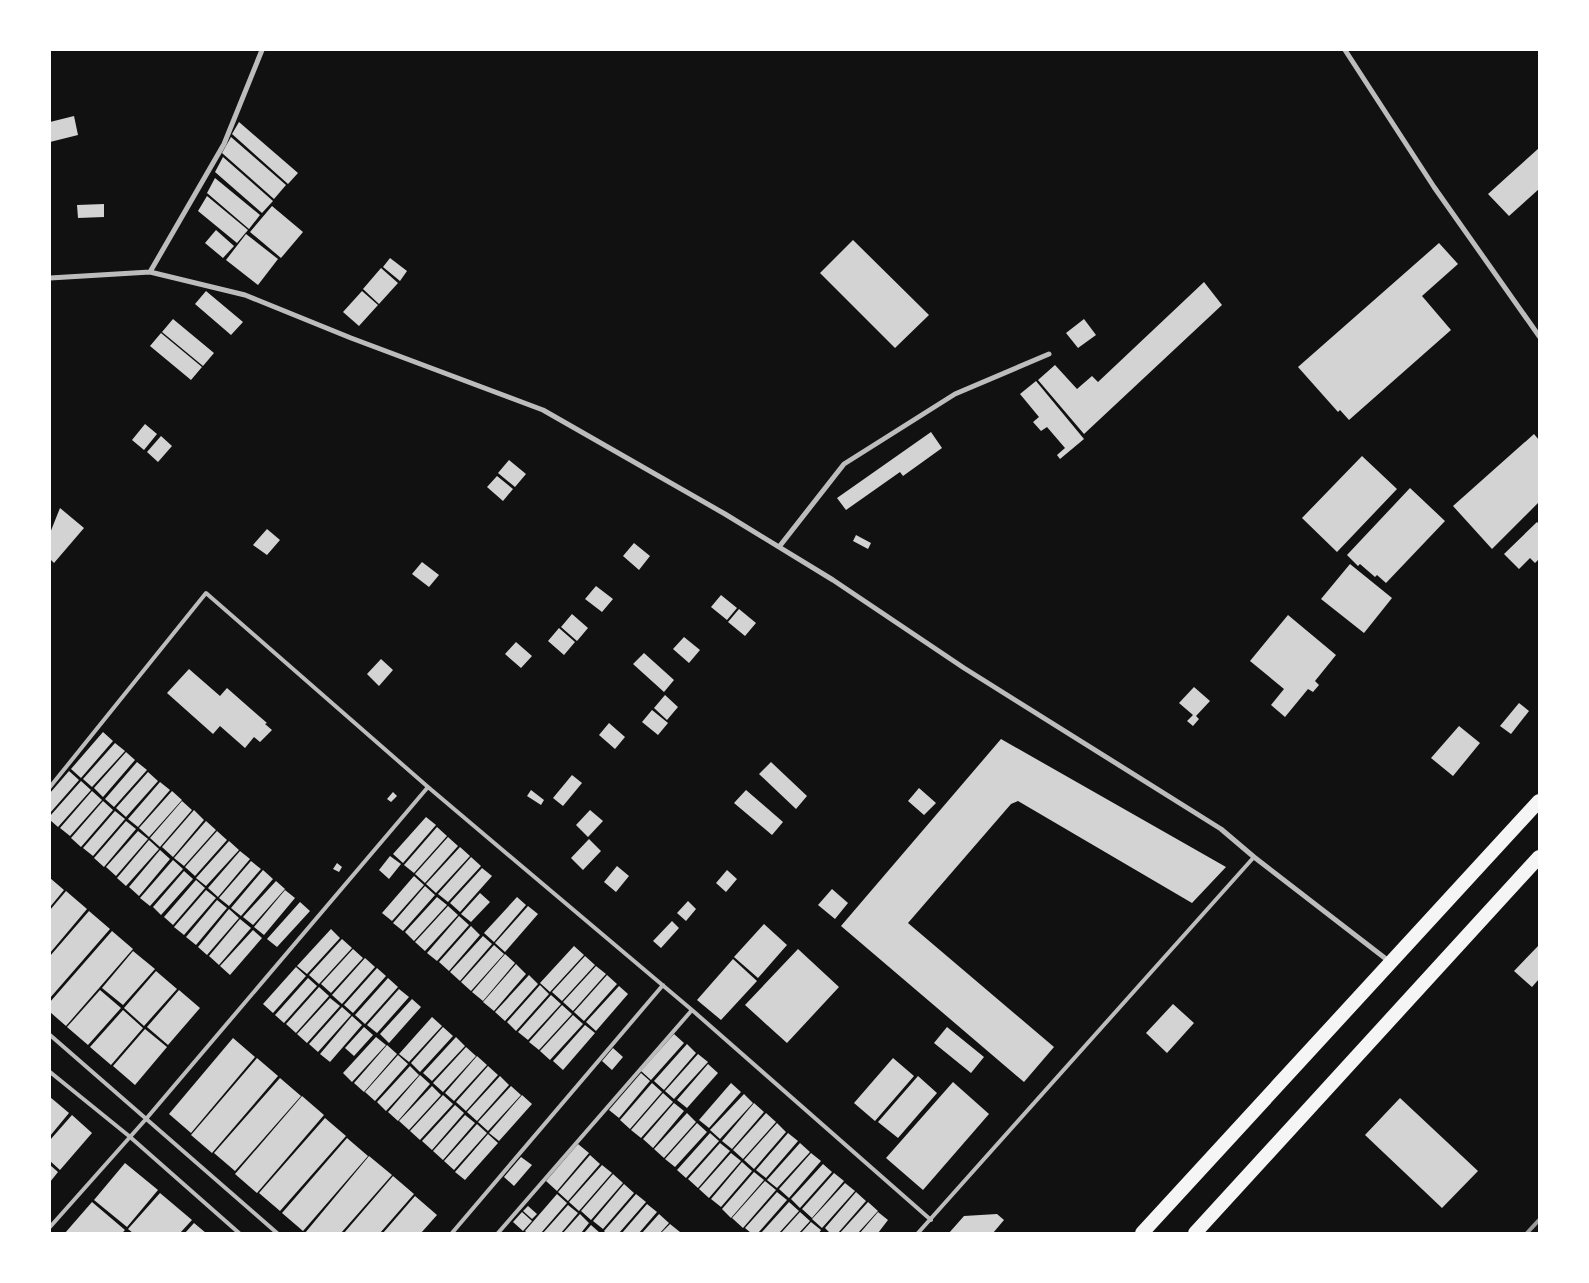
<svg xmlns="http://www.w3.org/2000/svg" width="1589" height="1283" font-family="Quicksand,sans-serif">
	<rect width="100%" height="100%" fill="#111"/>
	<path fill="#d3d3d3" d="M74 116 78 135 50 142V122Z
		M239 122 298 173 288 184 232 134Z
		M231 137 286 185 274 199 222 153Z
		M1539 148V189L1509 216 1488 194Z
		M223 157 273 201 262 213 215 172Z
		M215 178 260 215 249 229 207 193Z
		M207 196 248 230 237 243 198 211Z
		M104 204V217L78 218 77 205Z
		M272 206 303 232 281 258 250 232Z
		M216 230 234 246 223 258 205 243Z
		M246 234 278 259 258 285 226 260Z
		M853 240 929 315 895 348 820 273Z
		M1439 243 1458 264 1422 296 1451 330 1349 420 1340 410 1338 412 1298 367Z
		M390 258 407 271 400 281 383 267Z
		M381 268 398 283 379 304 363 289Z
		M1204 282 1222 305 1084 434 1038 380 1055 365 1077 389 1092 376 1098 382Z
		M206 291 243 322 231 335 195 304Z
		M362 291 378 305 359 326 343 312Z
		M173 319 214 353 203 366 162 332Z
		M1084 319 1096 335 1078 348 1066 333Z
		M161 333 202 367 191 380 150 346Z
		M1036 381 1084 439 1060 459 1057 455 1065 448 1047 427 1041 431 1033 422 1039 417 1020 394Z
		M145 424 157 434 144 450 132 440Z
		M931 432 942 448 903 476 900 472 846 510 837 498Z
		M1534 434 1539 440V502L1492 549 1453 506Z
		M161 436 172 446 158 462 147 452Z
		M1362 456 1397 489 1337 552 1302 518Z
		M509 460 526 474 515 487 498 473Z
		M497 476 513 489 503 501 487 487Z
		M1410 488 1445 521 1386 583 1377 575 1375 577 1360 564 1358 566 1347 555Z
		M60 508 84 528 54 563 50 559V533Z
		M1537 522 1539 524V559L1535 563 1530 558 1519 569 1504 554Z
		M267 529 280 540 267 555 253 545Z
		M856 535 871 543 868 549 853 541Z
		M634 543 650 556 639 570 623 556Z
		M422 562 439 575 429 587 412 574Z
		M1350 564 1392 598 1364 633 1321 599Z
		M596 586 613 599 602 612 585 599Z
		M721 595 737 608 727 620 711 607Z
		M739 609 756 623 745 636 728 622Z
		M572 614 588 628 577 641 561 627Z
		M1288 615 1336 655 1315 681 1319 685 1313 692 1308 689 1285 717 1271 705 1284 689 1250 661Z
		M559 628 575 642 564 655 548 641Z
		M684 637 700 650 689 663 673 649Z
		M516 642 532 656 521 668 505 654Z
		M644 653 674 680 664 692 633 664Z
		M381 659 393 670 379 686 367 674Z
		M189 669 220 696 227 688 267 723 265 724 272 730 260 742 254 737 245 748 220 726 213 734 167 693Z
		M1194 687 1210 701 1196 716 1199 719 1193 726 1187 721 1193 715 1179 703Z
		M665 695 678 707 667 720 654 708Z
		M1519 703 1529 711 1511 734 1500 726Z
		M652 710 668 723 658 735 642 722Z
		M609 723 625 737 615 749 599 735Z
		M1459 726 1480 743 1453 776 1431 758Z
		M103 732 113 741 81 778 71 769Z
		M1001 739 1226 867 1192 903 1018 801 1011 804 908 923 1054 1047 1024 1082 841 926Z
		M115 743 125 751 92 787 83 779Z
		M126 752 135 760 103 797 94 788Z
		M137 762 147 770 114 807 105 799Z
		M771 762 807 796 796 809 759 774Z
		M69 771 79 780 50 813V793Z
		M148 772 158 781 126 817 116 808Z
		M572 775 582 783 563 806 553 798Z
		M81 781 91 790 58 827 50 820V816Z
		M160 782 170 790 138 827 128 819Z
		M919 788 936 803 924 815 908 801Z
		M531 790 544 800 541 805 527 796Z
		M746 790 783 822 772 835 734 803Z
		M92 791 102 800 70 836 60 828Z
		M172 791 182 800 149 837 139 828Z
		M393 792 397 796 391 802 387 799Z
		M103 801 113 810 81 847 71 838Z
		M182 801 192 810 160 847 150 838Z
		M194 810 204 820 173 857 162 847Z
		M590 810 603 821 588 837 576 825Z
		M115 811 125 819 93 856 83 848Z
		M426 817 436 825 403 863 393 854Z
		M126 821 136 829 104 867 94 858Z
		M206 821 216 830 184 866 174 858Z
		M437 827 447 836 414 873 404 865Z
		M138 831 148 839 116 876 106 867Z
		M217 831 227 840 195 876 185 867Z
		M448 837 458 846 425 883 415 874Z
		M589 839 601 851 583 870 571 858Z
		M149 840 159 849 126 886 117 878Z
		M229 841 239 850 206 886 196 878Z
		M460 847 470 856 436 893 426 884Z
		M160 850 170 859 139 896 129 887Z
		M240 851 250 859 218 897 208 888Z
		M390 856 401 864 389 879 379 870Z
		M471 857 481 866 448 902 438 894Z
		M173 860 183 869 150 906 140 898Z
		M251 861 261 869 229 906 219 898Z
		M337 863 342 867 339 872 333 869Z
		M617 866 629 876 616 892 604 882Z
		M482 868 492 876 460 912 450 903Z
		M263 870 273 879 241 916 231 908Z
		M727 870 737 879 726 892 716 883Z
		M184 871 193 879 161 915 153 907Z
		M414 876 424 885 392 921 382 913Z
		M50 878 64 890 50 907Z
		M196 880 205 888 173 925 164 917Z
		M276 881 285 889 253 925 243 917Z
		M425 886 435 895 403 931 393 923Z
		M832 889 848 903 835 919 818 905Z
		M206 890 216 898 184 935 174 927Z
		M285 890 295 898 264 935 254 927Z
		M66 891 87 909 50 953V910Z
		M480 893 490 902 471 922 461 914Z
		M437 897 447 905 414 941 405 932Z
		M517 897 526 905 494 942 484 933Z
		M217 900 227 908 196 945 186 937Z
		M688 901 696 909 686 921 677 913Z
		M300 902 310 911 277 947 267 939Z
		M448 906 458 915 425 951 415 942Z
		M528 906 538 914 505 952 495 943Z
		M229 909 239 918 207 955 198 947Z
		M89 911 110 929 50 998V956Z
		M459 916 469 925 437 961 427 953Z
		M240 919 251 928 219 965 209 956Z
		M672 921 679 928 661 948 653 941Z
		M764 924 787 945 758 978 734 957Z
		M471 926 480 935 449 971 439 962Z
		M331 929 340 938 307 974 297 966Z
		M253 930 262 938 230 975 220 966Z
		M112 931 133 949 66 1026 50 1012V1002Z
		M483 936 492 944 460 981 450 972Z
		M342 939 352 948 319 984 309 975Z
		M494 945 504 954 471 991 461 982Z
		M1539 945V979L1532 987 1514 971Z
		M574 946 584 955 550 992 540 983Z
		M353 949 363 958 331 993 321 984Z
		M798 949 839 987 787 1043 745 1005Z
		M133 951 155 969 123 1005 102 988Z
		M505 954 515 963 483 1001 472 992Z
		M585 956 595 965 562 1001 552 992Z
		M365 958 375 967 342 1004 332 995Z
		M733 959 757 981 721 1020 697 1000Z
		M516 964 526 974 494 1011 483 1002Z
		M596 966 606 974 573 1011 563 1002Z
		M296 967 306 976 273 1013 263 1004Z
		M377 968 386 976 353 1013 344 1005Z
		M156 971 177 989 144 1026 124 1008Z
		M529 975 538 984 505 1021 495 1012Z
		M607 975 617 984 584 1021 574 1012Z
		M308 978 317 986 284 1023 275 1015Z
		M388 978 398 987 365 1024 355 1015Z
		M540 985 549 994 516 1031 507 1022Z
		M619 986 628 994 596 1031 586 1022Z
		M319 987 329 996 296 1033 286 1024Z
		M399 989 409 997 377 1033 367 1025Z
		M100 990 121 1008 88 1045 67 1027Z
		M179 990 200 1008 168 1045 147 1027Z
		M551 995 561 1004 528 1040 518 1032Z
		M330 998 340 1006 307 1043 297 1034Z
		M412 999 421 1007 389 1043 380 1034Z
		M1173 1004 1194 1023 1167 1053 1146 1033Z
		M562 1005 572 1014 539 1050 529 1042Z
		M342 1007 351 1015 318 1052 309 1044Z
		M123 1010 143 1028 111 1065 90 1047Z
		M573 1015 583 1024 550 1060 540 1051Z
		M352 1016 362 1025 330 1062 320 1054Z
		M432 1017 442 1026 409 1062 399 1054Z
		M585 1025 595 1033 563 1070 553 1061Z
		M364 1027 373 1035 354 1056 345 1048Z
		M443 1027 453 1036 420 1072 411 1063Z
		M947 1027 984 1057 971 1073 934 1043Z
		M145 1029 167 1047 135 1085 113 1066Z
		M674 1034 684 1043 651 1080 641 1071Z
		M376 1037 386 1045 352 1082 343 1073Z
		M456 1037 465 1046 432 1081 423 1073Z
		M233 1038 255 1057 191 1133 169 1114Z
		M687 1044 696 1053 664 1090 654 1081Z
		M387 1045 397 1054 364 1092 354 1083Z
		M466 1047 476 1056 443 1092 433 1083Z
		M613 1048 623 1057 612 1070 602 1061Z
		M698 1054 708 1062 674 1099 665 1091Z
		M398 1055 408 1064 375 1101 365 1092Z
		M477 1056 487 1065 454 1101 445 1093Z
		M257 1058 278 1076 212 1153 191 1135Z
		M893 1058 914 1076 875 1121 854 1103Z
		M708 1064 718 1073 687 1108 677 1100Z
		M410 1066 419 1075 386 1111 377 1102Z
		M488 1066 498 1075 466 1111 456 1102Z
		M641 1073 650 1081 619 1118 609 1110Z
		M420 1075 430 1084 398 1121 388 1112Z
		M500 1076 509 1085 477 1121 467 1112Z
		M918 1076 937 1093 898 1138 878 1122Z
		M280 1078 301 1096 235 1171 214 1153Z
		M953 1082 989 1114 923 1190 886 1158Z
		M652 1083 662 1092 630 1129 620 1120Z
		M731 1083 741 1092 709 1128 699 1120Z
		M432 1086 441 1095 409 1130 399 1121Z
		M511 1086 521 1095 488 1131 478 1122Z
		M663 1093 673 1102 641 1138 631 1130Z
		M744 1094 753 1103 720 1139 710 1130Z
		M443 1095 453 1104 420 1140 410 1131Z
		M522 1095 532 1104 499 1141 489 1133Z
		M302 1096 324 1115 257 1193 235 1174Z
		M50 1097 69 1113 50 1136Z
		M1400 1098 1478 1171 1442 1208 1365 1135Z
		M674 1103 684 1111 653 1148 643 1139Z
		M754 1103 764 1112 732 1149 722 1141Z
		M455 1105 464 1113 432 1150 422 1141Z
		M687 1113 696 1122 664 1158 654 1149Z
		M766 1113 776 1122 743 1159 733 1150Z
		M72 1115 92 1133 60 1170 50 1161V1140Z
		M465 1115 475 1123 443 1160 433 1151Z
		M325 1118 346 1136 280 1211 259 1193Z
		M697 1123 707 1132 675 1167 665 1159Z
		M777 1123 786 1132 754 1169 744 1160Z
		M477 1124 487 1133 454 1170 444 1161Z
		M710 1133 719 1141 686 1178 677 1170Z
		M788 1133 798 1141 766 1178 756 1170Z
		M488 1134 498 1143 465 1180 455 1172Z
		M347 1138 368 1156 303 1231 282 1213Z
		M720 1143 730 1151 698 1188 688 1179Z
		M800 1143 810 1152 777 1188 767 1180Z
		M578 1144 589 1153 557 1191 546 1181Z
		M731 1153 741 1161 709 1198 699 1189Z
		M811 1153 821 1161 789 1198 779 1189Z
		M590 1155 600 1164 568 1201 558 1192Z
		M369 1156 392 1175 341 1233H305Z
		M521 1157 532 1165 514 1186 504 1177Z
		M742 1162 752 1171 721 1207 711 1199Z
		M125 1163 158 1190 127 1227 94 1200Z
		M823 1164 832 1172 800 1208 791 1199Z
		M50 1165 58 1172 50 1182Z
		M602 1165 612 1173 579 1211 569 1202Z
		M754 1172 764 1180 731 1218 722 1209Z
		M834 1173 844 1181 812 1218 802 1209Z
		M613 1174 623 1183 591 1220 581 1211Z
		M393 1176 414 1194 380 1233H344Z
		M765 1181 776 1190 743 1228 732 1218Z
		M845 1183 855 1191 822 1228 812 1219Z
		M624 1184 634 1193 603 1229 593 1221Z
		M777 1192 787 1200 758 1233H751L745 1228Z
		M856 1192 866 1201 838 1233H830L825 1228Z
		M160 1193 192 1220 180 1233H133L128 1229Z
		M557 1194 567 1203 541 1233H527L525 1231Z
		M636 1194 646 1202 619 1233H606L604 1231Z
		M415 1196 437 1215 421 1233H383Z
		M92 1202 125 1230 122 1233H65Z
		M789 1202 799 1211 779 1233H761Z
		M868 1202 878 1211 858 1233H840Z
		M647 1204 657 1212 639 1233H622Z
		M568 1205 578 1213 561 1233H543Z
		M528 1206 537 1214 532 1219 523 1211Z
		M522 1212 532 1221 523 1231 513 1222Z
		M800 1212 810 1221 799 1233H781Z
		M878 1212 888 1220 878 1233H860Z
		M580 1214 589 1223 581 1233H563Z
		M659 1214 669 1223 660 1233H642Z
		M997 1214 1004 1220 993 1233H949L964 1216Z
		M811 1222 821 1230 819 1233H801Z
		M194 1223 206 1233H185Z
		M670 1224 680 1232 679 1233H661Z
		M591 1225 600 1233H584Z"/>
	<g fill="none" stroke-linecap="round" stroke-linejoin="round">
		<path stroke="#bcbcbc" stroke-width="4" d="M50 787 206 593 428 787 692 1010 931 1220
			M50 1035 277 1233
			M50 1072 129 1136 239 1233
			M50 1227 146 1119 428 787
			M452 1233 663 985
			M498 1233 692 1010
			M918 1233 1254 857"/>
		<path stroke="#bcbcbc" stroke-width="5" d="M1345 50 1434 187 1539 336
			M150 272 224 144 262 50
			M50 278 150 272 245 295 351 338 543 410 725 514 833 580 964 668 1221 829 1254 857 1390 962
			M779 547 844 464 955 394 1049 354"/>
		<path stroke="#f5f5f5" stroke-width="14" d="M1142 1233 1539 801
			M1195 1233 1539 857"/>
		<path stroke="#9a9a9a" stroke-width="4" d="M1527 1233 1539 1220"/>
	</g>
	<rect width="1589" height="1283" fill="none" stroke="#ffffff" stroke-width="102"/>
</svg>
